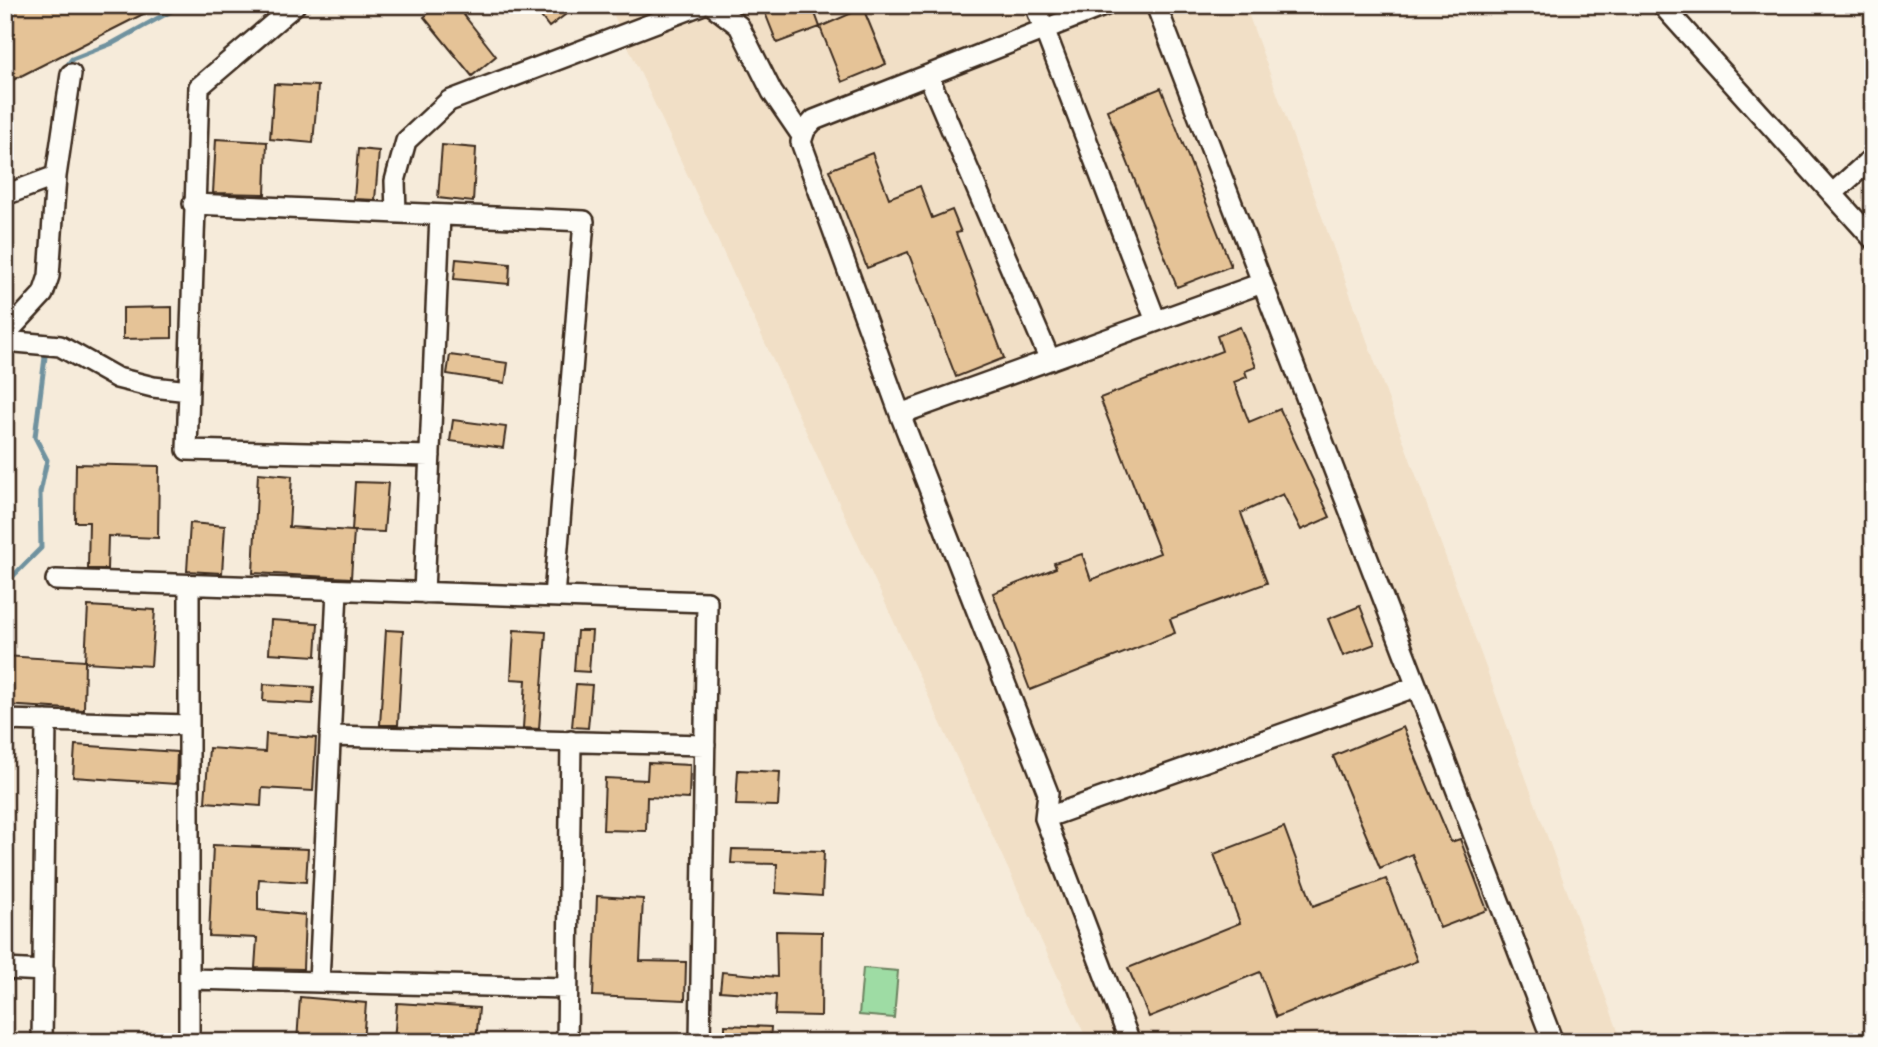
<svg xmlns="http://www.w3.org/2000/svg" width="1878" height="1047" font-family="'Playpen Sans',sans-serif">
	<rect width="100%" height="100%" fill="#f6ebda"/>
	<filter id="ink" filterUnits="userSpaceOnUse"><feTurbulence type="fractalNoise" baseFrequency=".0143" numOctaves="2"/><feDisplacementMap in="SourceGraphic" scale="14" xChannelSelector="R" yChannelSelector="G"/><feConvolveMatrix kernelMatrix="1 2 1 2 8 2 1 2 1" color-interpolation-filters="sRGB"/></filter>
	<g filter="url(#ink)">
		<path fill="#f1dfc6" d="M609 5H1245L1622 1042H1088Z"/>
		<path fill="#9edca4" stroke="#6c8361" stroke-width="2" d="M863 968 898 971 894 1018 859 1015Z"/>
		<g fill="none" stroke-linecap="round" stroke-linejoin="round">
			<path stroke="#70929f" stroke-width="5" d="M64 70 72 59 113 43 182 5
				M5 584 41 548 40 493 47 460 35 437 45 357"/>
		</g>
		<path fill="#e5c397" stroke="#3b2a1e" stroke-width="2" d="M17 5H161L5 84V12Z
			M438 5H456L496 56 472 76 424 17Z
			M532 5H578L549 27Z
			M762 5H812L820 27 777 43Z
			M863 8 886 64 842 82 820 27Z
			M274 84 318 86 313 143 270 139Z
			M1161 88 1231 266 1177 287 1107 110Z
			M216 139 267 142 265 194 213 193Z
			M442 145 476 148 473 202 438 198Z
			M358 149 379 151 375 200 354 199Z
			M872 153 889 198 920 186 932 218 952 210 961 232 956 233 1004 358 956 377 908 252 867 268 829 170Z
			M456 259 510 264 509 284 454 279Z
			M172 307V338L123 339V308Z
			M1240 327 1256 367 1245 371 1247 377 1234 382 1249 422 1280 409 1330 517 1301 530 1283 494 1241 513 1267 583 1170 619 1175 633 1030 690 993 593 1056 568 1054 563 1082 554 1091 580 1160 553 1100 398 1222 351 1217 336Z
			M450 355 508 363 505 383 447 374Z
			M453 420 506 427 503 448 450 441Z
			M76 464 159 466 158 538 108 536 107 569H88L89 522H75Z
			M258 473 292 476 289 527 337 530 352 531 355 482 388 483 384 532 354 531 351 578 253 573Z
			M190 523 225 526 222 573 187 571Z
			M88 606 155 610 151 666 85 662 84 710 5 705V656L85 661Z
			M1360 606 1375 644 1343 656 1328 619Z
			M271 620 318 623 316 656 269 653Z
			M386 630 403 631 398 725H380Z
			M514 630 546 632 539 729 523 728 526 680 511 679Z
			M577 631H592L589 672 574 671Z
			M264 684 314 687 313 704 263 701Z
			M576 684 592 685 588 728 572 727Z
			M1403 727 1451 842 1460 839 1487 910 1440 928 1412 854 1380 868 1333 756Z
			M266 734 316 738 313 791 262 788 261 806 205 802 209 748 265 752Z
			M75 745 177 752 176 784 73 777Z
			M648 763 690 765 689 799 647 797 646 831 603 830 605 778 647 780Z
			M738 770 780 772 778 806 736 805Z
			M1284 827 1313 906 1386 879 1417 961 1276 1017 1260 972 1149 1017 1128 968 1240 923 1214 854Z
			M213 845 308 849 306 882 259 879 258 892V910L305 915 303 969 255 968 257 938 209 936Z
			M732 849 824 851 822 896 776 893 777 864 731 863Z
			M597 896 643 899 640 961 686 962 685 1000 593 996Z
			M776 931 822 932 821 1016 775 1015 776 995 720 991 722 972 777 977Z
			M300 997 366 1003 363 1042H297Z
			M397 1003 479 1008 476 1042H394Z
			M725 1025 771 1027 770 1042H725Z"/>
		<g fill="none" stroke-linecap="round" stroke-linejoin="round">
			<g stroke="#3b2a1e" stroke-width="24">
				<path id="minor" d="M295 5 199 87 187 450 430 456
					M712 5 739 26 772 92 802 136
					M1035 5 1156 321
					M1106 5 814 120 805 130 801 142 900 414 1048 793 1045 818 1130 1042
					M1156 5 1553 1042
					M1662 5 1873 239
					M928 75 1050 360
					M1832 194 1873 157
					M5 195 56 176
					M193 204 584 221 554 597
					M396 213 395 181 406 141 449 101 701 5
					M5 335 43 294 49 276 56 176 71 74
					M5 341 60 346 117 378 153 387 189 391
					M900 414 1262 283
					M56 580 707 602 700 1042
					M424 593 440 215
					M5 720 189 725
					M330 736 705 745
					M1045 818 1415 687
					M5 969 44 971
					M190 979 567 988
					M319 982 337 590
					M42 1042 46 721
					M189 1042V585
					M567 1042 571 741"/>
			</g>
			<use href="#minor" stroke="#fdfcf7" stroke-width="19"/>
		</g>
	</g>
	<rect width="1878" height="1047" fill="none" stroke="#fdfcf7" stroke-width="28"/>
	<rect x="14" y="14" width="1850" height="1019" fill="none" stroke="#3b2a1e" stroke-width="2.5" filter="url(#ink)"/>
</svg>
